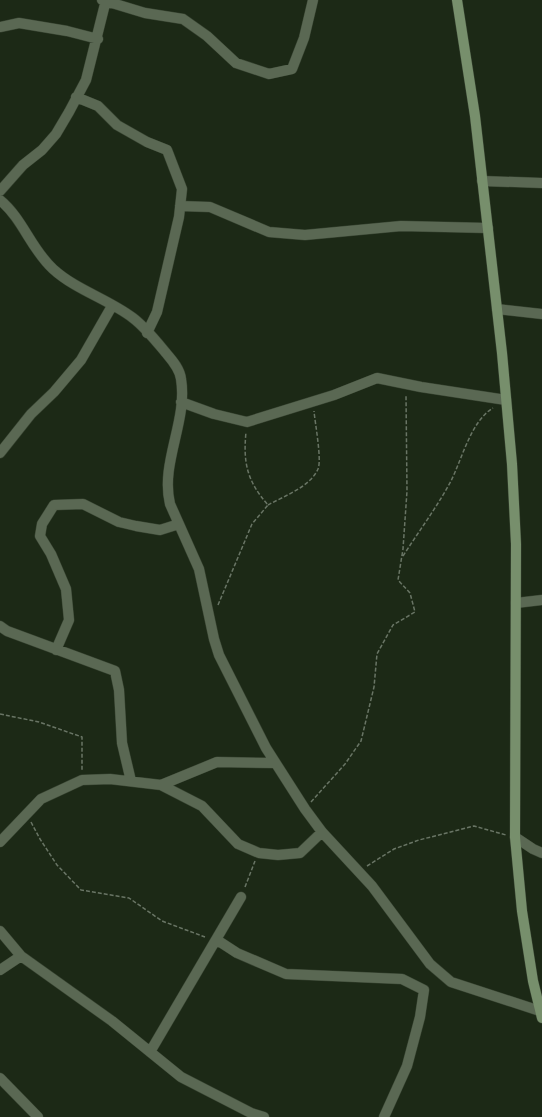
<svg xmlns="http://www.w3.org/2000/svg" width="542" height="1117" font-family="Mulish,sans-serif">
	<rect width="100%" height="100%" fill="#1c2916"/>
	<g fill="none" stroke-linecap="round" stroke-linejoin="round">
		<g stroke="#384432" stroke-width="11">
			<path id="street" d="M102 0 145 13 183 19 207 36 236 63 269 74 292 69 304 38 313 0
				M0 27 19 23 67 31 98 39
				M76 97 98 106 117 125 147 142 167 150 182 189 179 217 157 312 147 333
				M482 181 542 183
				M0 191 23 165 42 150 56 134 69 112 86 80 106 0
				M0 200C23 219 31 249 53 269 76 290 108 299 133 318 145 327 156 341 166 353 172 360 180 369 181 379 188 421 160 463 170 504L199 569 214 639 219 655 266 748 305 809 322 832 372 886 430 964 451 982 540 1011
				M180 206 210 207 269 232 305 235 401 226 488 228
				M497 309 542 314
				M181 402 214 414 247 422 334 395 377 378 421 387 506 400
				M0 453 31 414 54 392 81 360 112 306
				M516 603 542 600
				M0 626 7 631 115 671 119 690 122 743 131 781
				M56 650 69 620 66 589 51 554 40 536 42 524 54 505 83 504 119 522 136 526 160 530 179 524
				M161 785 217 762 275 763
				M515 837 533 849 542 853
				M0 842 41 799 82 780 110 779 161 785 202 806 238 844 259 853 278 855 300 853 322 832
				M0 931 21 956 112 1021 181 1077 251 1113 264 1117
				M217 940 237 953 286 974 402 979 424 990 420 1017 407 1066 384 1117
				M0 970 21 956
				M150 1052 241 897
				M0 1078 38 1117"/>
		</g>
		<g stroke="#384432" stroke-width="11">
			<path id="secondary" d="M457 0 475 116 502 353 512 464 516 544 515 837 522 911 533 981 542 1018"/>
		</g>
		<path stroke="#697565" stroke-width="1.5" stroke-dasharray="4 2" stroke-linecap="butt" d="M268 505C284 496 310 487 318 469 322 460 315 423 314 411
			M403 556C419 531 437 507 451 481 462 459 471 421 493 408
			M218 605 252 524 268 505C247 481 243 463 246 432
			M0 714 39 722 82 737V770
			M311 802 345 764 361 741 374 687 377 654 393 625 415 612 410 593 398 580 403 549 407 491 406 395
			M31 822 40 839 57 865 81 890 129 898 162 921 205 937
			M367 866 394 849 419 840 474 826 506 835
			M245 887 255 861"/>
		<use href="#street" stroke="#5a6853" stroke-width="10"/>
		<use href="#secondary" stroke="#778f6c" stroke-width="10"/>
	</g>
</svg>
